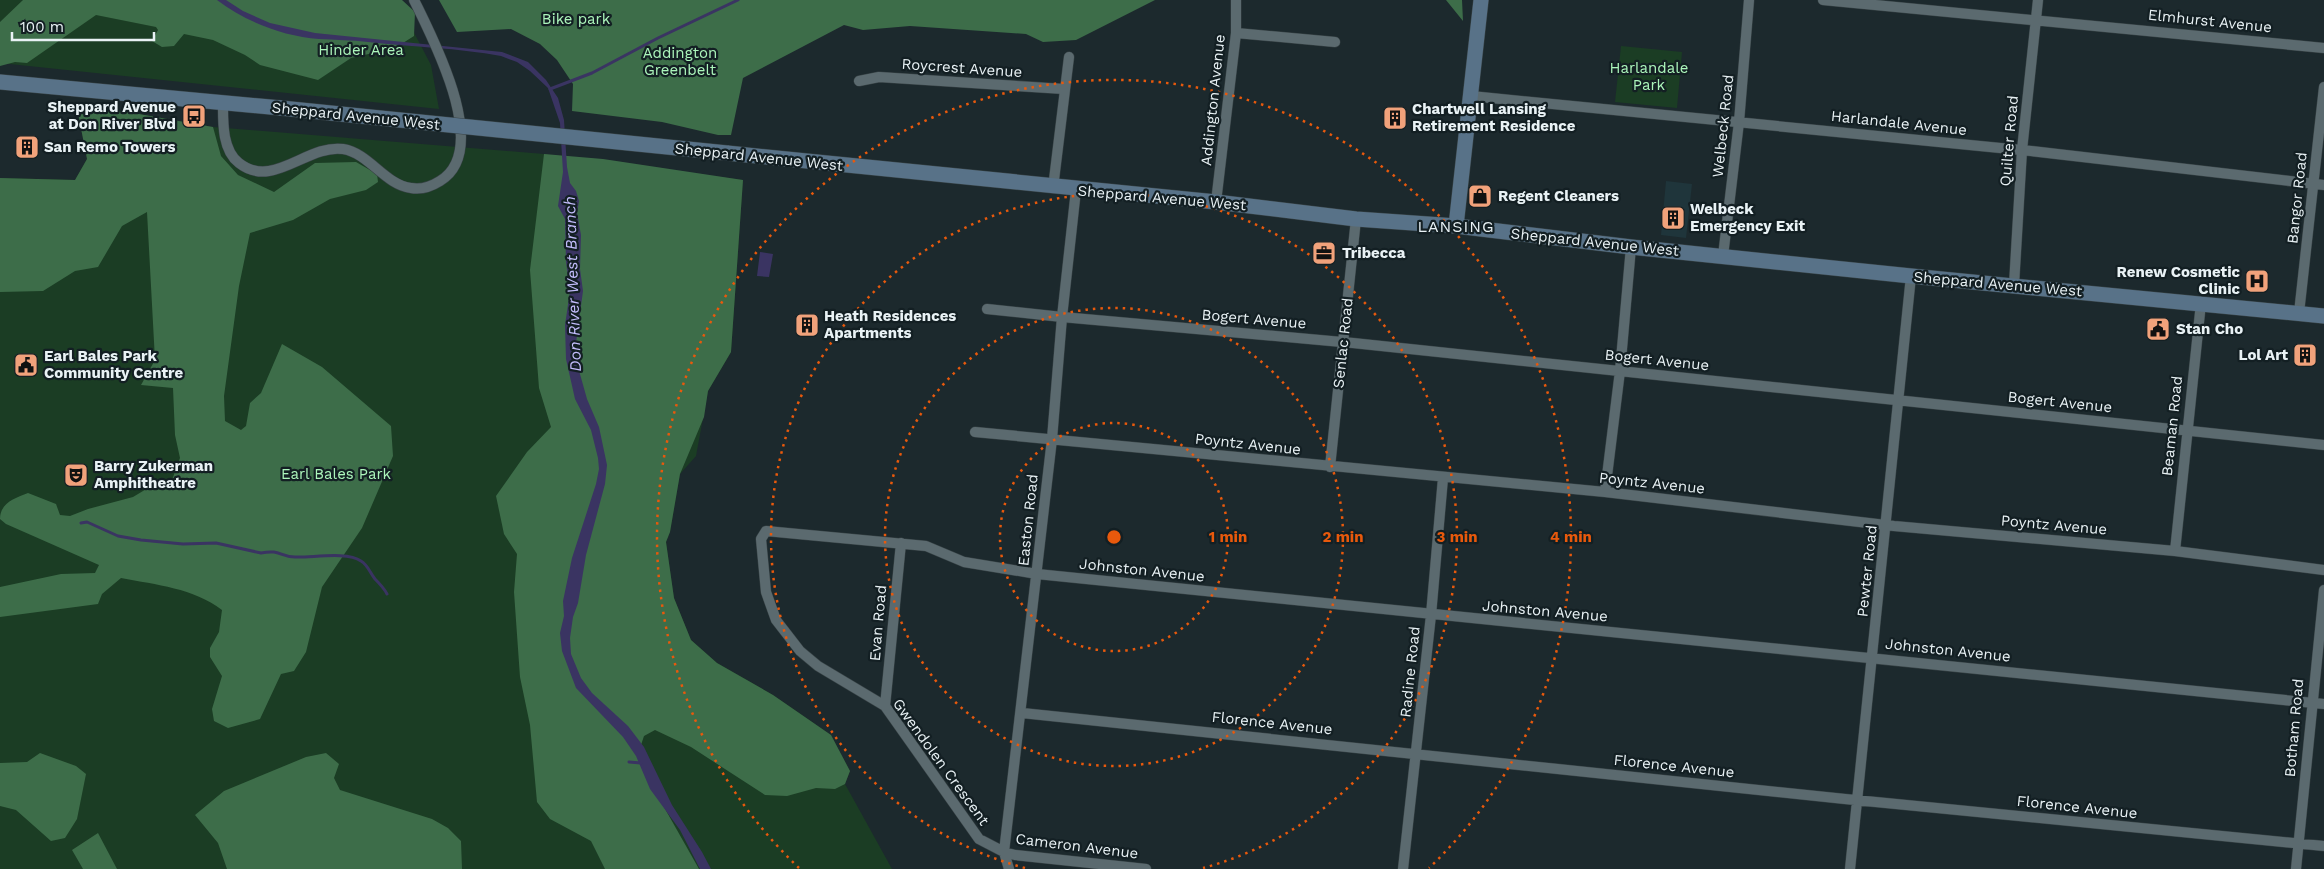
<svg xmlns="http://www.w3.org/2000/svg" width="2324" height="869" font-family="'Work Sans',sans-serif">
	<rect width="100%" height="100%" fill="#1c292d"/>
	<path fill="#1f353b" d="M1666 181 1692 184 1686 238 1661 235Z"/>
	<path fill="#1b3d24" d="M0 0H397L431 65 439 109 0 63Z
		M1621 46 1682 52 1677 108 1615 102Z
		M76 103 213 127 544 154 743 180 731 352 708 391 696 456 680 474 670 532 666 542 674 598 691 640 717 663 773 695 831 735 850 771 845 784 892 869H0V178L75 180 87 159Z"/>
	<path fill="#3d6d49" d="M23 0H402L415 12 414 36 395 48 351 58 318 80 260 65 245 55 213 40 184 34 174 46 162 47 152 41 158 30 156 27 96 15 27 63 15 62 0 66V22Z
		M439 0H1155L1076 40 1043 42 1026 34 910 26 863 30 844 25 743 78 731 135H718L662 122 572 111 573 84 557 60 540 44 511 29 457 32Z
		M1446 0H1462L1463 21Z
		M76 103 213 127 221 156 238 175 274 192 315 163 356 162 377 174 378 182 366 190 330 199 293 220 250 233 239 286 224 396 225 421 241 430 246 426 250 403 261 393 282 344 322 367 391 426 393 456 362 528 322 587 306 652 294 671 281 674 260 719 228 728 214 721 212 709 222 676 210 657V648L219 632 222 610C193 588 157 585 121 578L102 594 98 604 0 617V587L61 574 95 573 99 565 6 524 0 519C0 503 15 498 28 493L56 504 60 515 70 516 88 509 133 497 153 485 172 480 180 458 175 435 173 388 141 385 155 360 147 212 122 226 98 267 75 271 43 291 0 292V178L75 180 87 159Z
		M544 154 603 159 743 180 731 352 708 391 704 417 680 474 670 532 666 542 674 598 691 640 717 663 773 695 831 735 850 771 845 784 835 789 816 788 787 796 765 795 691 747 655 730 644 736 638 754 651 784 699 869H605L591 841 550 819 537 802 530 725 520 677 514 592 517 554 504 534 496 496 527 452 551 427 539 388 530 270Z
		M40 753 76 766 86 774 77 819 65 838 51 841 16 810 0 806V763L27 762Z
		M326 753 339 764 334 778 340 790 432 819 448 828 461 841 462 869H227L218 843 195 815 224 791 306 757Z
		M98 833 117 869H83L72 850Z"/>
	<path fill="#3a3462" d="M217 0H226L243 11 270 23 315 33 502 52 528 62 546 80 558 98 564 120 567 167 570 183 576 191 579 201 577 213 581 235 580 269 583 291 576 343 578 367 587 399 599 427 607 465 605 484 586 555 578 603 573 617 570 638 571 654 581 678 592 693 628 726 644 747 672 805 702 852 711 869H700L680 830 650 789 636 756 623 737 576 688 562 651 560 633 564 616 563 601 572 558 596 484 599 469 598 458 591 430 575 399 566 359 565 325 570 291 566 262 565 219 558 206 563 172 560 123 548 88 530 71 517 62 501 56C458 48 413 47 368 42 352 40 335 40 319 39 283 36 246 22 217 0Z
		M760 252 773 254 769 277 757 276Z"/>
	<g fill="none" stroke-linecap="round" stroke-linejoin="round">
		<path stroke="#3a3462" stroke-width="3" d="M550 89 592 73 658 38 738 0
			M81 523 87 522 118 536 141 540 183 544 216 543 261 553C281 549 279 557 295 557 311 558 347 551 361 561 368 565 370 573 375 579 380 584 384 588 387 594
			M629 762 641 763"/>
		<g stroke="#384346" stroke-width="11">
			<path id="street" d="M1823 0 2324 48
				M1236 33 1335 42
				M859 81 879 77 1064 89
				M1471 96 2031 151 2324 185
				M223 103C223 122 222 150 239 163 273 190 307 144 343 149 369 153 385 185 411 188 421 190 432 186 440 181 492 150 433 39 414 0
				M1053 188 1069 57
				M1216 202 1236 33V0
				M1723 256 1739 122 1749 0
				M2014 285 2022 150 2038 0
				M987 309 1062 317 1353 343 2324 445
				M2299 313 2324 87
				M975 432 1605 492 1894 526 2175 551 2324 570
				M1330 467 1356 219
				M1605 492 1620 371 1631 247
				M2175 551 2201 303
				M885 706 901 543
				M1022 713 1845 799 2324 846
				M1009 869 1004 852 1052 439 1062 317 1076 190
				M1146 869 1015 855 1004 852 979 839 885 706 818 666 800 651 776 620 766 592 761 539 766 531 926 546 964 562 1037 574 2324 704
				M1403 869 1431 615 1443 478
				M1850 869 1911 276
				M2296 869 2324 590"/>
		</g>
		<g stroke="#384346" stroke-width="16">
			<path id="secondary" d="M0 82 281 108
				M727 153 1216 202 1356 219 1456 226 1631 247 1911 276 2324 316
				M1456 226 1481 0"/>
		</g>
		<use href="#street" stroke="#5b6a6f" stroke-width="10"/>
		<use href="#secondary" stroke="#587288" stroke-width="15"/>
		<g stroke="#384346" stroke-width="16" stroke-linecap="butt">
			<path id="secondary-bridge" d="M281 108 727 153"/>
		</g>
		<use href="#secondary-bridge" stroke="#587288" stroke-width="15"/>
	</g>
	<g fill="none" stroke="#e8590c" stroke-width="2.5" stroke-dasharray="2.5 5">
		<circle cx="1114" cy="537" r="114"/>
		<circle cx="1114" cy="537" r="229"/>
		<path d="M1025 868A343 343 0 1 1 1203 868"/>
		<path d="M799 868A457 457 0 1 1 1429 868"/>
	</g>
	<defs>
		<g id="bus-square" transform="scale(1.25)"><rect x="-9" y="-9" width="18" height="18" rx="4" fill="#f1a27b" stroke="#131f23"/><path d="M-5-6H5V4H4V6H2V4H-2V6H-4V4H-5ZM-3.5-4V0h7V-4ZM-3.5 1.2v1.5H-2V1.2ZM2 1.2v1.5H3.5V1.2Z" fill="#111"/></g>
		<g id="building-square" transform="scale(1.25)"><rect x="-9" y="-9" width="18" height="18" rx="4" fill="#f1a27b" stroke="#131f23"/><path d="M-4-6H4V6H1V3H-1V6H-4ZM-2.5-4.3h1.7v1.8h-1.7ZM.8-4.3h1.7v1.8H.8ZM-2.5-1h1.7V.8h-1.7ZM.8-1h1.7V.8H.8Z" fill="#111"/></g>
		<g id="shop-square" transform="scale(1.25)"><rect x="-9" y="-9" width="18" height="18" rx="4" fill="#f1a27b" stroke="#131f23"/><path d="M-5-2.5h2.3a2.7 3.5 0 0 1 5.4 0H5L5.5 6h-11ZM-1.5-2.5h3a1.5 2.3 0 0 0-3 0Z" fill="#111"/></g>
		<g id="office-square" transform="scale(1.25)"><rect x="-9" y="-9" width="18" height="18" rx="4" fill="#f1a27b" stroke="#131f23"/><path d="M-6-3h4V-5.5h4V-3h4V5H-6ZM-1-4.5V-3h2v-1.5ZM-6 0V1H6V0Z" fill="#111"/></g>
		<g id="hospital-square" transform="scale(1.25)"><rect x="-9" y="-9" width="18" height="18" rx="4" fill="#f1a27b" stroke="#131f23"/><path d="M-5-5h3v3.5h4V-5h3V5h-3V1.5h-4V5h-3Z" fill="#111"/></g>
		<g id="civic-square" transform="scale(1.25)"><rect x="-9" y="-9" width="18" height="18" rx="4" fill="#f1a27b" stroke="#131f23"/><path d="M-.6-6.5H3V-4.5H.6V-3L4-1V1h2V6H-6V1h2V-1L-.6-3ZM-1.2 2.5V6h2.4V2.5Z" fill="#111"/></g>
		<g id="theatre-square" transform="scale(1.25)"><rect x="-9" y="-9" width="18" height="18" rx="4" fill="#f1a27b" stroke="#131f23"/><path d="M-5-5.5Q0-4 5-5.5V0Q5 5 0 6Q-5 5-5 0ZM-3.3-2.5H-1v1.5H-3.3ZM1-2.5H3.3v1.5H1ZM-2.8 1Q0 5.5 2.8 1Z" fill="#111"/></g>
	</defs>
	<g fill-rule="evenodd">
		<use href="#bus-square" x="194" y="116"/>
		<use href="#building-square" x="1395" y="118"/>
		<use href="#building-square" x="27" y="147"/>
		<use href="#shop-square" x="1480" y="196"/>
		<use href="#building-square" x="1673" y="218"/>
		<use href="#office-square" x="1324" y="253"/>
		<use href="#hospital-square" x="2257" y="281"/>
		<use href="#building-square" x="807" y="325"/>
		<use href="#civic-square" x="2158" y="329"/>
		<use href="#building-square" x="2305" y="355"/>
		<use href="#civic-square" x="26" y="365"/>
		<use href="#theatre-square" x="76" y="475"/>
	</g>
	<g text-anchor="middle" stroke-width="4.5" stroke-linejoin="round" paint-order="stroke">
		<g font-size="15" fill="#acf6bb" stroke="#131f23">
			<text x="576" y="24">Bike park</text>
			<text x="361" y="55">Hinder Area</text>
			<text x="680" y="58">Addington<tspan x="680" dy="17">Greenbelt</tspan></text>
			<text x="1649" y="73">Harlandale<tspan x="1649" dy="17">Park</tspan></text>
			<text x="336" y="479">Earl Bales Park</text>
		</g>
		<g font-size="15" fill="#e9f2f5" stroke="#131f23">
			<text transform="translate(2210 21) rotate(6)" y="5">Elmhurst Avenue</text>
			<text transform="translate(962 68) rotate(4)" y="5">Roycrest Avenue</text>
			<text transform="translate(1213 100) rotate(-84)" y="5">Addington Avenue</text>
			<text transform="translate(356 116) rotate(6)" y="5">Sheppard Avenue West</text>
			<text transform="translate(1899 123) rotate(6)" y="5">Harlandale Avenue</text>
			<text transform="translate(1723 126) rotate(-84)" y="5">Welbeck Road</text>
			<text transform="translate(2009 141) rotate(-85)" y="5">Quilter Road</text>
			<text transform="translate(759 157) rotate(6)" y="5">Sheppard Avenue West</text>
			<text transform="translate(1162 198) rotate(5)" y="5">Sheppard Avenue West</text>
			<text transform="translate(2297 198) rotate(-84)" y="5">Bangor Road</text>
			<text transform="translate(1595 242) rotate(6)" y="5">Sheppard Avenue West</text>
			<text transform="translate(1998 284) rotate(5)" y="5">Sheppard Avenue West</text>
			<text transform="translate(1254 319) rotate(5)" y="5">Bogert Avenue</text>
			<text transform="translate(1343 343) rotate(-84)" y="5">Senlac Road</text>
			<text transform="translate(1657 360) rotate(6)" y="5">Bogert Avenue</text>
			<text transform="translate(2060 402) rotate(6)" y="5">Bogert Avenue</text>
			<text transform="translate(2172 426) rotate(-84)" y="5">Beaman Road</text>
			<text transform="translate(1248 444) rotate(6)" y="5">Poyntz Avenue</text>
			<text transform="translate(1652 483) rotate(6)" y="5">Poyntz Avenue</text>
			<text transform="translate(1028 520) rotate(-84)" y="5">Easton Road</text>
			<text transform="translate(2054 525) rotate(5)" y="5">Poyntz Avenue</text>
			<text transform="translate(1142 570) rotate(6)" y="5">Johnston Avenue</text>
			<text transform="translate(1867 571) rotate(-84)" y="5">Pewter Road</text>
			<text transform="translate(1545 611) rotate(5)" y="5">Johnston Avenue</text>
			<text transform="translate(878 623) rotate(-85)" y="5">Evan Road</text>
			<text transform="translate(1948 650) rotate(6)" y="5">Johnston Avenue</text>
			<text transform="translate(1410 672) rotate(-84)" y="5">Radine Road</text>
			<text transform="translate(1272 723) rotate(6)" y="5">Florence Avenue</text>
			<text transform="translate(2294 728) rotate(-85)" y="5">Botham Road</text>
			<text transform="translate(941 762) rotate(54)" y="5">Gwendolen Crescent</text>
			<text transform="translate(1674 766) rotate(6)" y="5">Florence Avenue</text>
			<text transform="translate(2077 807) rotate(6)" y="5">Florence Avenue</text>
			<text transform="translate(1077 846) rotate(7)" y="5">Cameron Avenue</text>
		</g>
		<g font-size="15" font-weight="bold" fill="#e9f2f5" stroke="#131f23" text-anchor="start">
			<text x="176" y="112" text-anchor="end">Sheppard Avenue<tspan x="176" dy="17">at Don River Blvd</tspan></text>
			<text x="1412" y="114">Chartwell Lansing<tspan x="1412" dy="17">Retirement Residence</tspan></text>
			<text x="44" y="152">San Remo Towers</text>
			<text x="1498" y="201">Regent Cleaners</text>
			<text x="1690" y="214">Welbeck<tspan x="1690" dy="17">Emergency Exit</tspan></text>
			<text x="1342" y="258">Tribecca</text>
			<text x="2240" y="277" text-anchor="end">Renew Cosmetic<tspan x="2240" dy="17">Clinic</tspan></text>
			<text x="824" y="321">Heath Residences<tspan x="824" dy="17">Apartments</tspan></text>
			<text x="2176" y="334">Stan Cho</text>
			<text x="2288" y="360" text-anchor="end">Lol Art</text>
			<text x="44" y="361">Earl Bales Park<tspan x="44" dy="17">Community Centre</tspan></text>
			<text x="94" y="471">Barry Zukerman<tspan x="94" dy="17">Amphitheatre</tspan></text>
		</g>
		<g font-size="16" letter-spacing="1" fill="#e9f2f5" stroke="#131f23">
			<text x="1456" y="232">LANSING</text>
		</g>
		<g font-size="16" font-style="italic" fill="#c2bcfa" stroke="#131f23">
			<text transform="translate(572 284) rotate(-92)" y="6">Don River West Branch</text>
		</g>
	</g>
	<circle cx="1114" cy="537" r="8" fill="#e8590c" stroke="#131f23" stroke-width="2.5"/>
	<g font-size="15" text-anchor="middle" font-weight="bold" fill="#e8590c" stroke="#131f23" stroke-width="4.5" stroke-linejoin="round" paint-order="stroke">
		<text x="1228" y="542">1 min</text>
		<text x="1343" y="542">2 min</text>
		<text x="1457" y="542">3 min</text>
		<text x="1571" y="542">4 min</text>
	</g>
	<path d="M12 32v8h142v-8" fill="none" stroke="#e9f2f5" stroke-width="2.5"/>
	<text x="20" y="32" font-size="15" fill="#e9f2f5" stroke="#131f23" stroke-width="4" paint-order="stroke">100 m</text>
</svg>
